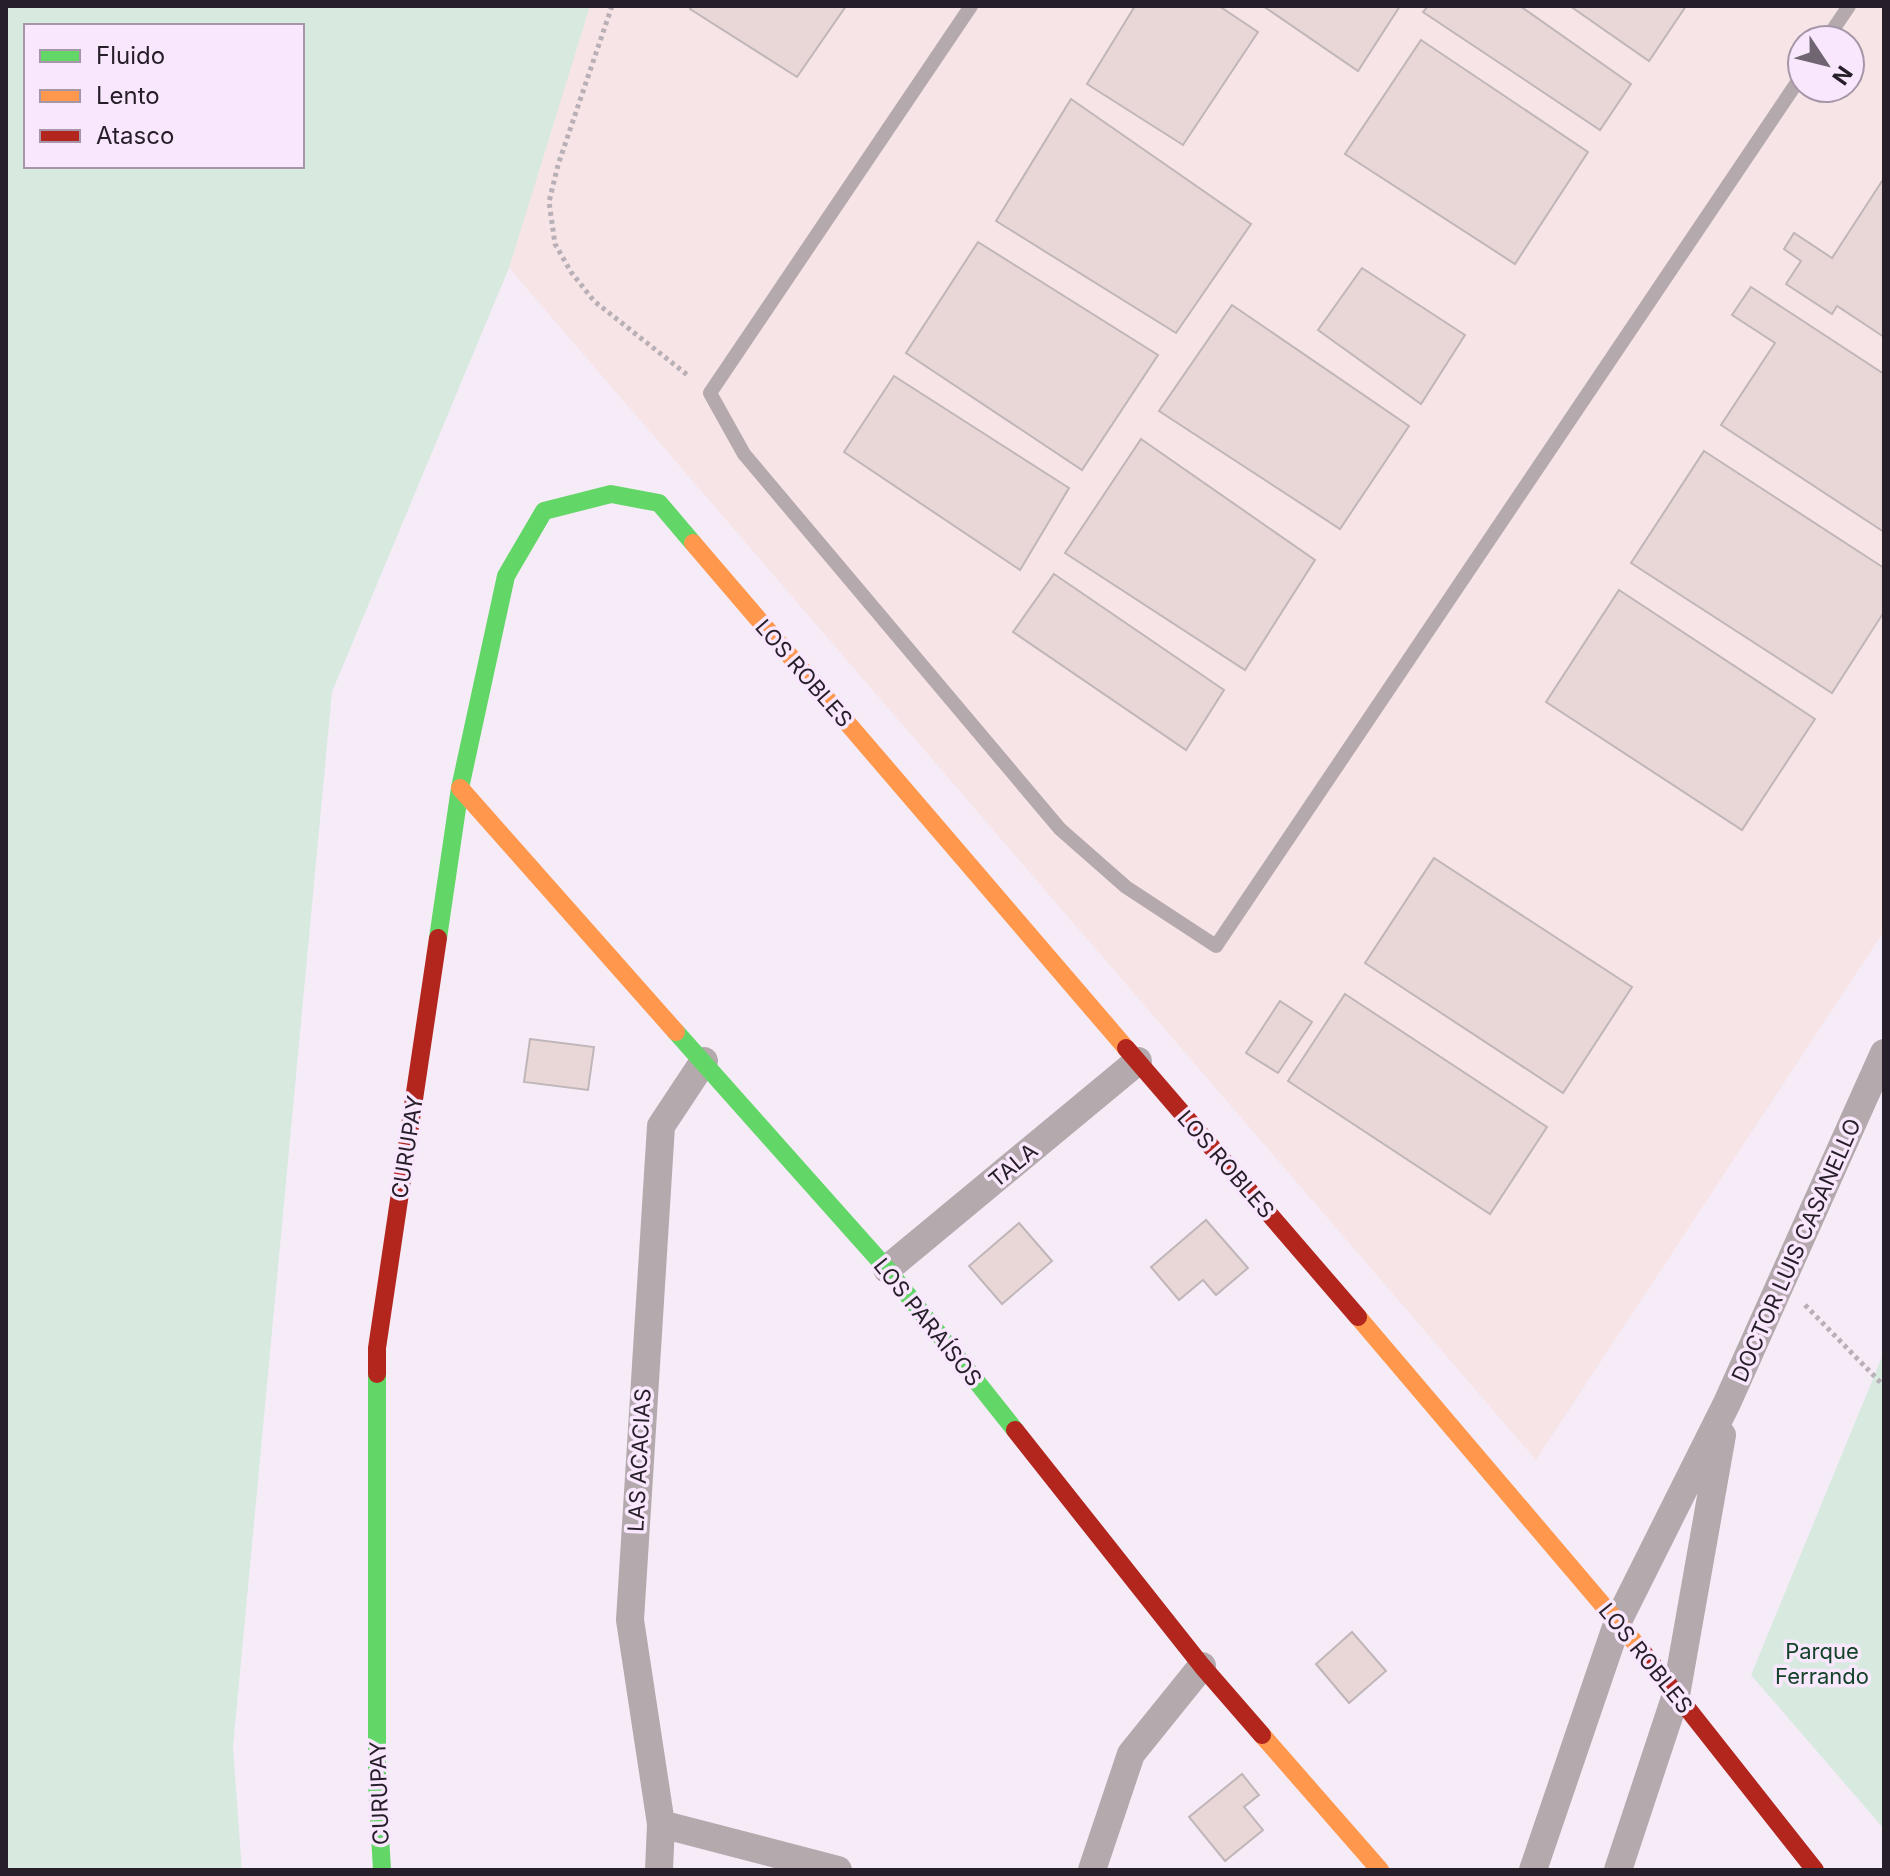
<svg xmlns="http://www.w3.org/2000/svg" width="1890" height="1876" font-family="Inter,sans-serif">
	<rect width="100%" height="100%" fill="#f6ecf8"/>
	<path fill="#f7e4e6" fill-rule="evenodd" d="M590 6H1884V931L1536 1460 509 268 539 162ZM1802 40H1850V88H1802Z"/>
	<path fill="#d8e9e0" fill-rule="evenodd" d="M6 6H590L509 268 332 692 233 1747 242 1870H6ZM26 26H302V166H26Z
		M1884 1352V1829L1751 1675Z"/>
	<path fill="#e8d7d6" stroke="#c0b6b9" stroke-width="2" d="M692 6H846L797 77 690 9Z
		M1135 6H1219L1258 32 1183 145 1087 84Z
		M1263 6H1400L1358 71Z
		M1428 6H1520L1631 84 1600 130 1423 12Z
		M1570 6H1686L1649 61Z
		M1421 40 1588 152 1515 264 1345 154Z
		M1071 99 1251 224 1176 333 996 221Z
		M1884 178V337L1837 306 1832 314 1786 284 1801 261 1784 249 1794 233 1832 258Z
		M978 242 1158 355 1082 470 906 353Z
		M1362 268 1465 335 1421 404 1318 330Z
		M1751 287 1884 374V532L1721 425 1775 343 1732 315Z
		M1232 305 1409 426 1340 529 1159 411Z
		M894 376 1069 488 1020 570 844 452Z
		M1141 439 1315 560 1245 670 1065 553Z
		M1704 451 1884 568V612L1832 693 1631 563Z
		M1054 574 1224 690 1186 750 1013 632Z
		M1619 590 1815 719 1742 830 1546 702Z
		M1434 858 1632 987 1563 1093 1365 963Z
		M1345 994 1547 1127 1490 1214 1288 1081Z
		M1280 1001 1312 1022 1278 1073 1246 1053Z
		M530 1039 594 1047 588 1090 524 1082Z
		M1206 1220 1248 1268 1216 1295 1203 1280 1179 1300 1151 1267Z
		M1019 1223 1052 1261 1002 1304 969 1266Z
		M1352 1632 1386 1671 1349 1703 1316 1664Z
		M1242 1774 1259 1795 1244 1807 1263 1830 1225 1861 1189 1817Z"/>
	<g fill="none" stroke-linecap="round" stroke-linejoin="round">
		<path stroke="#b9b0b7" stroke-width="5" stroke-dasharray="4 4" stroke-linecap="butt" d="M612 6 558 165 549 202 555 244 571 272 594 301 690 377
			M1805 1305 1884 1386"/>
		<path stroke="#b4a9ad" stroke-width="14" d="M971 6 710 393 744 454 1060 829 1126 887 1216 946 1802 75
			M1826 40 1849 6"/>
		<path stroke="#b4a9ad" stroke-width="28" d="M887 1269 1138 1061
			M661 1824 838 1870
			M659 1870 661 1824 630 1620 661 1126 704 1061
			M1092 1870 1131 1754 1202 1666
			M1533 1870 1618 1621 1727 1403 1884 1053
			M1618 1870 1676 1695 1722 1435"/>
		<path stroke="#63d668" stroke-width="18" d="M438 938 460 788 506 576 544 511 611 494 659 503 693 543
			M676 1032 887 1269 1015 1430
			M377 1374V1785L382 1870"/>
		<path stroke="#ff974d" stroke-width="18" d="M693 543 1126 1048
			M460 788 676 1032
			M1358 1317 1642 1651
			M1262 1735 1380 1870"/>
		<path stroke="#b3261e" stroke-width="18" d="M1126 1048 1358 1317
			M377 1374V1348L438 938
			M1015 1430 1202 1666 1262 1735
			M1642 1651 1815 1870"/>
	</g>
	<g text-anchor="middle" stroke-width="7" stroke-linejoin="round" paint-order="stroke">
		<g font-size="22" fill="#261e28" stroke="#f9e7fd">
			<text transform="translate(804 673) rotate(49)" y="8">LOS ROBLES</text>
			<text transform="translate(407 1147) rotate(-81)" y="8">CURUPAY</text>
			<text transform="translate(1226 1164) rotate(49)" y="8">LOS ROBLES</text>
			<text transform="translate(1013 1165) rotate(-40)" y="8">TALA</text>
			<text transform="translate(1796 1250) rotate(-66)" y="8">DOCTOR LUIS CASANELLO</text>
			<text transform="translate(928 1322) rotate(51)" y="8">LOS PARAÍSOS</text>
			<text transform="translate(639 1460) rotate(-87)" y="8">LAS ACACIAS</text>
			<text transform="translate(1646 1658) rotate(51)" y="8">LOS ROBLES</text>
			<text transform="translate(379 1793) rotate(-92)" y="8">CURUPAY</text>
		</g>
		<g font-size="22" fill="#134329" stroke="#f9e7fd">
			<text x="1822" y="1659">Parque<tspan x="1822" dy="25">Ferrando</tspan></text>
		</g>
	</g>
	<rect width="1890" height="1876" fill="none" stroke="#261e28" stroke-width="16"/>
	<rect x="24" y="24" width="280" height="144" fill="#f9e7fd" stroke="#a597a8" stroke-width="2"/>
	<rect x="40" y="50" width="40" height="12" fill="#63d668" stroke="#a597a8" stroke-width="2"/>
	<text x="96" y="64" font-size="24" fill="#261e28">Fluido</text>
	<rect x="40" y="90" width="40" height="12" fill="#ff974d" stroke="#a597a8" stroke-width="2"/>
	<text x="96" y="104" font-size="24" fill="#261e28">Lento</text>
	<rect x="40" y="130" width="40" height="12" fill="#b3261e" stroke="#a597a8" stroke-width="2"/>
	<text x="96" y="144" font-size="24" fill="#261e28">Atasco</text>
	<g transform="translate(1826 64) rotate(125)"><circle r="38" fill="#f9e7fd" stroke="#a597a8" stroke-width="2"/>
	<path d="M0-6L14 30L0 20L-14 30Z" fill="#6f6671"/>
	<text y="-12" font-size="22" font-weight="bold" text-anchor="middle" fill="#261e28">N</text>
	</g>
</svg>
